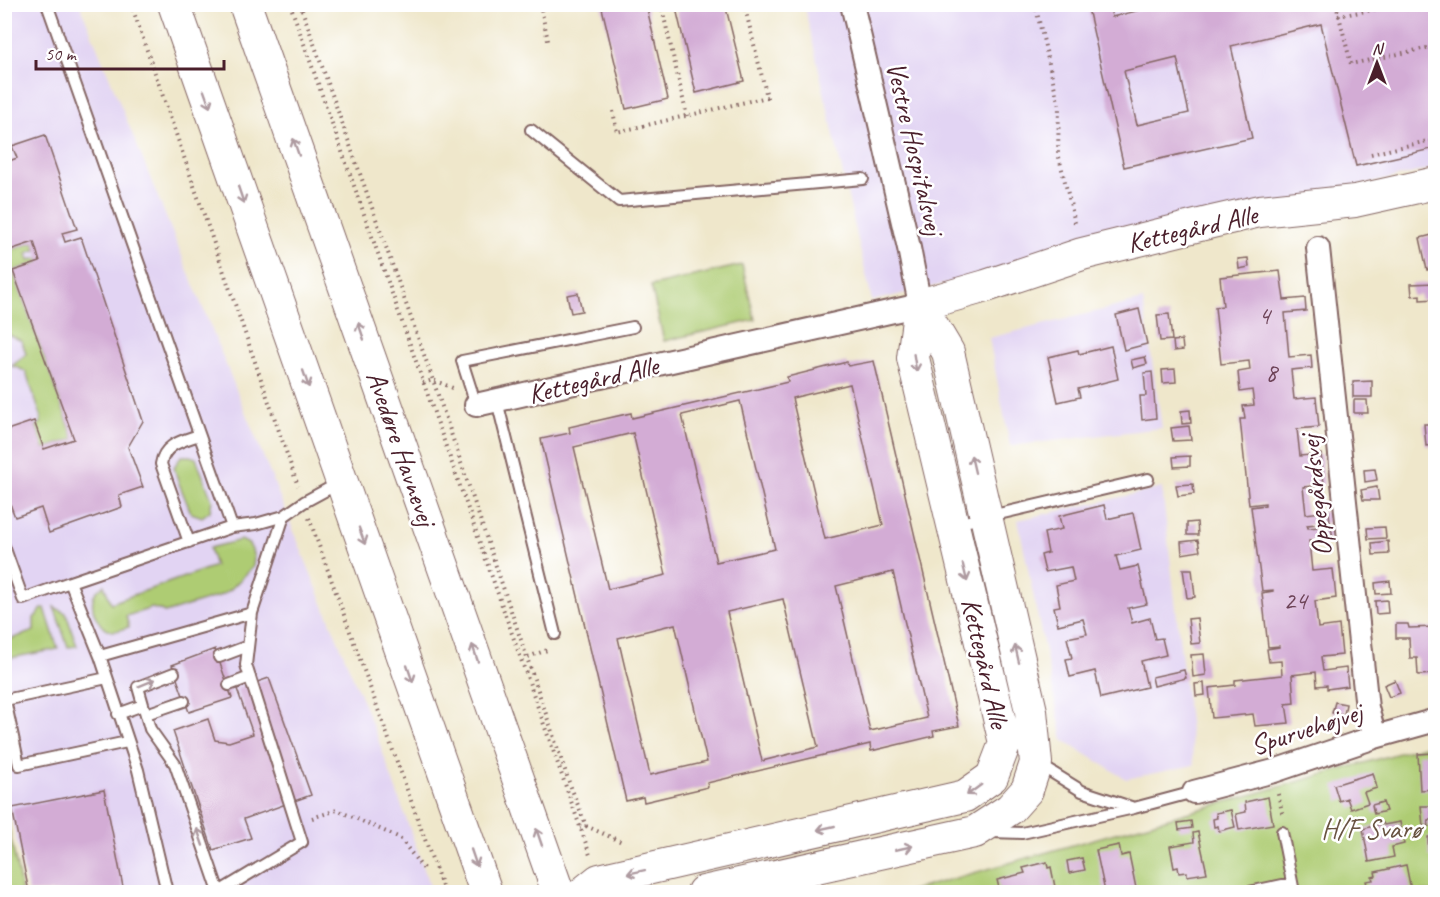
<svg xmlns="http://www.w3.org/2000/svg" width="1440" height="897" font-family="Caveat,sans-serif">
	<rect width="100%" height="100%" fill="#fff"/>
	<filter id="ink" filterUnits="userSpaceOnUse"><feTurbulence type="fractalNoise" baseFrequency=".0167" numOctaves="2"/><feDisplacementMap in="SourceGraphic" scale="12" xChannelSelector="R" yChannelSelector="G"/><feConvolveMatrix kernelMatrix="1 2 1 2 8 2 1 2 1" color-interpolation-filters="sRGB"/></filter>
	<filter id="wash" filterUnits="userSpaceOnUse"><feTurbulence type="fractalNoise" baseFrequency=".008" numOctaves="4" result="noise"/><feDisplacementMap in="SourceGraphic" scale="24" xChannelSelector="R" yChannelSelector="G"/><feGaussianBlur stdDeviation="1.35" result="paint"/><feColorMatrix in="noise" values="0 0 0 0 0 0 0 0 0 0 0 0 0 0 0 0 0 1.4 0 .05"/><feComposite in="paint" operator="in"/></filter>
	<g filter="url(#wash)">
		<rect width="100%" height="100%" fill="#efe7cb"/>
		<path fill="#e2d4f3" d="M4 5H80L378 739 432 892H28L4 786Z
			M804 5H1435V168L872 301Z
			M1143 300 1162 428 1010 446 989 338Z
			M1162 488 1194 765 1126 779 1063 740 1018 520Z"/>
		<path fill="#aecc73" stroke="#7c764f" stroke-width="1.5" d="M34 242 36 250 27 253 29 260 38 258 40 262 13 271 74 439 44 449 36 426 41 423V416L26 372 17 367 12 366 26 354 22 341 5 333V252Z
			M742 265 755 320 664 341 651 286Z
			M181 456H190L196 458 212 500 210 511 202 517 191 513 178 481 174 467Z
			M241 540 249 544 252 550 254 558 253 567 230 590 219 596 165 613 163 611 152 608 126 616 129 627C125 628 119 631 115 631 99 632 89 608 94 595 96 591 100 588 104 585L111 603 215 566 209 548Z
			M54 607 66 613 77 646 68 647Z
			M45 608 58 649 5 659V641L34 631V618L42 609Z
			M1435 743V892H906Z
			M5 810 22 892H5Z"/>
		<g id="blocks">
			<path fill="#d3acd5" fill-rule="evenodd" d="M601 4H646L668 99 626 109Z
				M675 4H725L744 81 696 93Z
				M1087 4H1109L1112 17 1164 4H1436V148L1356 166 1321 24 1231 46 1252 138 1124 167ZM1177 58 1189 113 1137 125 1124 71Z
				M45 135 77 229 62 233 65 242 81 237 143 421 128 447 143 487 119 495 122 507 49 533 41 508 15 517 4 488V431L34 421 44 449 74 439 13 271 40 262 34 242 4 252V163L17 158 12 146Z
				M1436 234V268L1427 270 1420 238Z
				M1248 258 1249 267 1239 269 1238 259Z
				M1280 271 1284 300 1305 298 1306 311 1285 313 1289 357 1311 355 1312 368 1291 370 1294 399 1316 397 1319 427 1297 429 1300 456 1321 454 1324 485 1303 487 1306 514 1329 511 1330 523 1307 525 1308 528 1331 526 1333 539 1309 541 1312 571 1333 569 1336 598 1315 601 1318 628 1339 625 1342 655 1321 657 1323 671 1346 668 1348 686 1327 689V685L1317 686 1316 672 1292 675 1294 703 1286 704 1289 723 1255 726 1253 714 1212 718 1209 688 1235 685V680L1282 675 1281 661 1269 662 1267 649 1279 647V646L1268 647 1262 593 1273 591V590L1262 591 1251 507 1265 505V503L1249 505 1240 419H1245L1243 406 1254 405 1252 390 1240 392 1238 372 1250 370 1249 361 1221 364 1215 307 1223 306 1220 277Z
				M1436 283V299L1420 300V295L1412 296 1411 284Z
				M578 293 582 311 571 313 567 295Z
				M1139 309 1147 344 1124 350 1116 315Z
				M1169 314 1172 340 1160 341 1157 315Z
				M1182 340 1183 350 1174 351 1173 341Z
				M1111 346 1118 379 1078 389 1080 397 1058 402 1048 357 1078 350 1079 354Z
				M1145 357 1147 364 1133 368 1131 360Z
				M874 361 959 726 933 731 934 736 871 751 870 744 707 783 708 787 644 802 643 797 626 801 541 439 570 433 569 427 631 413 632 418 788 382 787 377 847 362 848 366ZM850 384 883 525 825 539 792 398ZM740 401 775 549 716 562 682 415ZM633 433 666 575 608 589 574 447ZM893 572 927 718 870 731 836 586ZM783 599 818 747 762 761 727 612ZM675 624 707 762 650 775 618 638Z
				M1175 369 1176 382 1163 383 1162 370Z
				M1152 372 1156 418 1142 420 1140 396H1146L1144 373Z
				M1372 381V397H1353V382Z
				M1354 400H1367L1368 413H1354Z
				M1190 410 1191 423 1182 424 1181 411Z
				M1424 424H1436V445L1426 446Z
				M1189 426 1191 440 1173 441 1171 428Z
				M1190 456V466L1174 467 1173 457Z
				M1375 469 1377 480 1365 482 1364 470Z
				M1193 484 1194 494 1178 496 1176 485Z
				M1377 487 1379 500H1363L1361 490Z
				M1104 505 1107 519 1133 513 1141 550 1116 556 1120 570 1138 566 1147 604 1128 608 1132 623 1150 618 1155 639 1162 638 1166 655 1141 661 1147 687 1101 698 1095 671 1070 677 1066 659 1072 658 1067 638 1087 634 1083 619 1058 625 1054 607 1060 606 1056 585 1074 581 1071 567 1045 572 1041 555 1048 553 1044 533 1062 529 1059 516Z
				M1197 522 1198 535H1187V523Z
				M1385 527 1386 538 1368 539 1367 528Z
				M1198 540 1200 551 1182 554 1181 542Z
				M1388 541 1389 554 1373 555 1372 543Z
				M1183 569H1192L1195 597 1187 598Z
				M1390 581 1391 593 1376 594 1375 583Z
				M1387 600 1388 613 1376 614 1375 601Z
				M1197 618 1200 643 1191 644 1188 619Z
				M1396 624H1408L1409 628 1436 627V674L1418 675 1417 658H1410L1409 638H1396Z
				M215 649 232 698 189 712 172 665Z
				M1204 654 1206 675 1193 677 1191 655Z
				M1184 670 1186 678 1154 686 1152 677Z
				M269 678 311 795 244 819 251 838 213 850 173 731 208 719 215 740 229 742 253 734 237 689Z
				M1395 680 1400 693 1389 697 1384 685Z
				M1204 683 1205 695 1196 696 1195 684Z
				M1335 702 1346 704 1344 715 1332 713Z
				M1436 753V789L1420 790 1418 754Z
				M1373 773 1377 788 1364 792 1368 803 1351 809 1347 798 1339 801 1334 785Z
				M104 790 124 892H29L12 808Z
				M1268 797 1273 824 1239 830 1236 814 1246 812 1245 802Z
				M1383 802 1386 811 1374 814 1372 805Z
				M1421 806H1431L1432 820H1428L1429 826H1423Z
				M1231 810 1235 827 1219 831 1218 826 1214 827 1213 819 1217 818 1216 813Z
				M1191 821 1192 828 1179 830 1178 823Z
				M1400 822 1404 844 1392 847 1394 857 1369 862 1363 829 1383 823 1384 825Z
				M1198 832 1207 873 1187 876V872L1179 873 1178 867 1174 868 1170 846 1194 842 1193 833Z
				M1428 837H1436V856H1429Z
				M1119 845 1121 856 1129 854 1136 888 1105 892 1096 850Z
				M1082 858 1085 870 1069 873 1067 861Z
				M1047 862 1048 868 1051 867 1056 892H1000L997 880 1025 873 1023 868Z
				M1406 865 1411 890 1397 892H1369L1366 881 1373 880 1372 877 1376 876 1375 872Z"/>
		</g>
	</g>
	<g filter="url(#ink)">
		<use href="#blocks" fill-opacity="0" stroke="#846563" stroke-width="1.5"/>
		<g fill="none" stroke-linecap="round" stroke-linejoin="round">
			<g stroke="#846563" stroke-width="14">
				<path id="lane" d="M47 4 232 527 256 524 284 516 304 502 339 483
					M531 130 619 201 863 179
					M497 401 555 634
					M476 405 462 361 633 327
					M956 524 1148 479
					M189 542 161 464C164 444 182 441 199 435
					M4 546 23 599 70 582
					M100 656 252 613
					M219 657 248 646
					M174 673 138 687 150 729 175 764 219 892
					M107 678 5 700 19 765 127 742
					M229 685 250 677
					M118 714 143 705
					M146 714 184 701
					M1040 765 1082 791 1134 808
					M991 832 1022 833 1134 808 1194 792
					M1282 832 1294 892
					M167 892 138 770 100 656 70 582 232 527
					M219 892 302 842 246 665 252 613 284 516
					M1249 892 1292 883"/>
			</g>
			<g stroke="#846563" stroke-width="26">
				<path id="street" d="M1318 248 1367 708 1375 737
					M476 405 920 305 909 248 852 4
					M1194 792 1274 771 1375 737 1436 720"/>
			</g>
			<g stroke="#846563" stroke-width="34">
				<path id="secondary" d="M174 4 486 892
					M245 4 558 892
					M920 305 986 286 1082 254 1212 222 1260 211 1355 201 1436 183
					M584 892 599 880 965 796 992 777 1005 743 913 358 920 305
					M703 892 975 832 1010 809 1027 790 1036 763 1031 711 948 352 920 305"/>
			</g>
			<path stroke="#846563" stroke-width="4" stroke-dasharray="1.5 4.5" stroke-linecap="butt" d="M131 4 298 486
				M290 4 590 855
				M300 4 433 380 569 782 586 826 580 828
				M540 4 549 45
				M661 4 687 116
				M1035 4 1059 106 1058 153 1076 227
				M1336 4 1351 64 1436 46
				M1338 16 1405 4
				M613 111 617 132 767 97 744 4
				M1371 154 1436 139
				M423 383 433 380 453 388
				M309 518 444 892
				M528 657 547 650
				M1278 794 1283 816
				M312 818 337 810 400 838 421 866 426 871
				M586 826 622 842"/>
			<use href="#lane" stroke="#fff" stroke-width="10"/>
			<use href="#street" stroke="#fff" stroke-width="22"/>
			<use href="#secondary" stroke="#fff" stroke-width="32"/>
		</g>
		<defs><path id="oneway-shaft" d="M-6 0H5M1.5-3L5.5 0L1.5 3" fill="none" stroke-width="1.6" stroke-linecap="round" stroke-linejoin="round" transform="scale(1.5)"/></defs>
		<g stroke="#ae9aa0">
			<use href="#oneway-shaft" transform="translate(207 99) rotate(70)"/>
			<use href="#oneway-shaft" transform="translate(296 147) rotate(-109)"/>
			<use href="#oneway-shaft" transform="translate(241 195) rotate(71)"/>
			<use href="#oneway-shaft" transform="translate(361 331) rotate(-109)"/>
			<use href="#oneway-shaft" transform="translate(915 363) rotate(81)"/>
			<use href="#oneway-shaft" transform="translate(306 379) rotate(71)"/>
			<use href="#oneway-shaft" transform="translate(973 464) rotate(-103)"/>
			<use href="#oneway-shaft" transform="translate(362 536) rotate(70)"/>
			<use href="#oneway-shaft" transform="translate(965 573) rotate(76)"/>
			<use href="#oneway-shaft" transform="translate(475 653) rotate(-109)"/>
			<use href="#oneway-shaft" transform="translate(1017 654) rotate(-103)"/>
			<use href="#oneway-shaft" transform="translate(410 674) rotate(71)"/>
			<use href="#oneway-shaft" transform="translate(147 683) rotate(-22)"/>
			<use href="#oneway-shaft" transform="translate(974 790) rotate(144)"/>
			<use href="#oneway-shaft" transform="translate(826 828) rotate(167)"/>
			<use href="#oneway-shaft" transform="translate(200 837) rotate(-109)"/>
			<use href="#oneway-shaft" transform="translate(539 837) rotate(-109)"/>
			<use href="#oneway-shaft" transform="translate(904 848) rotate(-13)"/>
			<use href="#oneway-shaft" transform="translate(474 858) rotate(71)"/>
			<use href="#oneway-shaft" transform="translate(636 872) rotate(168)"/>
		</g>
	</g>
	<g text-anchor="middle" stroke-width="5" stroke-linejoin="round" paint-order="stroke">
		<g font-size="26" fill="#6c4256">
			<text x="1264" y="324">4</text>
			<text x="1271" y="381">8</text>
			<text x="1295" y="609">24</text>
		</g>
		<g font-size="28" fill="#4a1f2b" stroke="#fff">
			<text transform="translate(916 148) rotate(77)" y="10">Vestre Hospitalsvej</text>
			<text transform="translate(1192 228) rotate(-13)" y="10">Kettegård Alle</text>
			<text transform="translate(593 379) rotate(-13)" y="10">Kettegård Alle</text>
			<text transform="translate(402 448) rotate(71)" y="10">Avedøre Havnevej</text>
			<text transform="translate(1315 496) rotate(-96)" y="10">Oppegårdsvej</text>
			<text transform="translate(986 663) rotate(77)" y="10">Kettegård Alle</text>
			<text transform="translate(1306 728) rotate(-18)" y="10">Spurvehøjvej</text>
		</g>
		<g font-size="28" fill="#685341" stroke="#fff">
			<text x="1371" y="838">H/F Svarø</text>
		</g>
	</g>
	<rect width="1440" height="897" fill="none" stroke="#fff" stroke-width="24"/>
	<g transform="translate(1377 63)" stroke="#ffffff" stroke-width="4.5" paint-order="stroke">
	<path d="M0-4.5L10 22L0 15L-10 22Z" fill="#4a1f2b"/>
	<text y="-9" font-size="16" font-weight="bold" text-anchor="middle" fill="#4a1f2b">N</text>
	</g>
	<path d="M36 60v9h188v-9" fill="none" stroke="#4a1f2b" stroke-width="3"/>
	<text x="45" y="60" font-size="18" fill="#4a1f2b" stroke="#ffffff" stroke-width="4.5" paint-order="stroke">50 m</text>
</svg>
